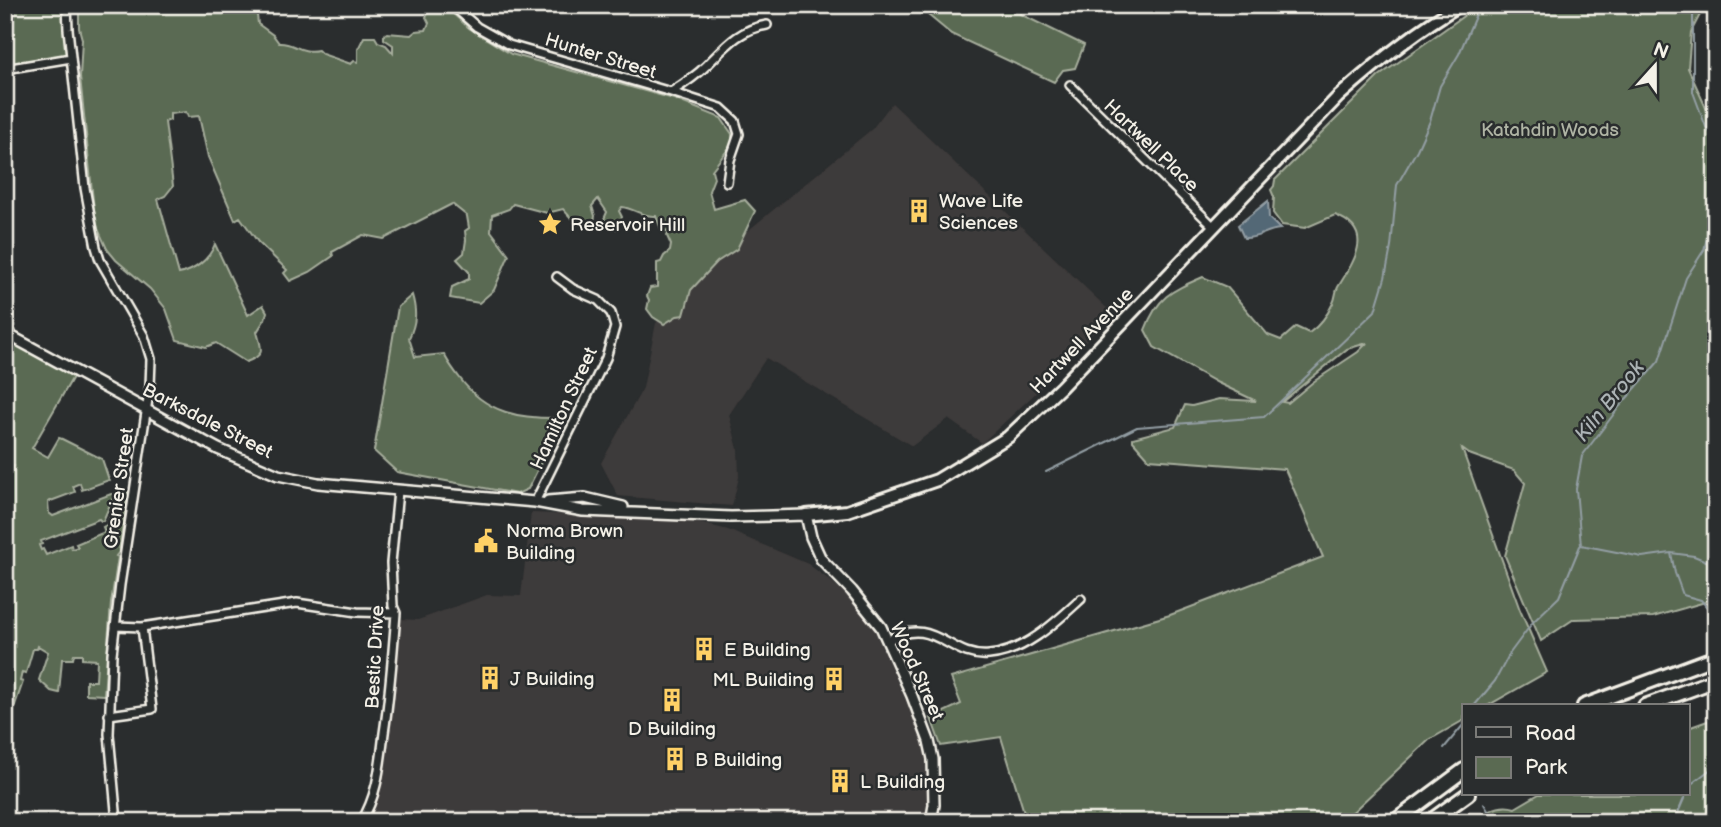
<svg xmlns="http://www.w3.org/2000/svg" width="1721" height="827" font-family="'Balsamiq Sans',sans-serif">
	<rect width="100%" height="100%" fill="#2a2d2e"/>
	<filter id="ink" filterUnits="userSpaceOnUse"><feTurbulence type="fractalNoise" baseFrequency=".0143" numOctaves="2"/><feDisplacementMap in="SourceGraphic" scale="14" xChannelSelector="R" yChannelSelector="G"/><feConvolveMatrix kernelMatrix="1 2 1 2 8 2 1 2 1" color-interpolation-filters="sRGB"/></filter>
	<g filter="url(#ink)">
		<path fill="#3e3a3a" d="M892 103 1112 313 1038 391 982 443 948 419 912 446 766 358 729 415 738 449 739 477 732 506 618 496 601 463 643 388 656 323 681 300 672 293 872 129Z
			M531 513 629 517 700 523 728 530 808 564 832 582 853 601 873 627 926 746 930 787 924 822H365L374 807 386 762 400 619 418 620 487 595 521 596Z"/>
		<path fill="#5a6a52" stroke="#a7ae9d" stroke-width="2" fill-rule="evenodd" d="M5 5H69L71 58 5 69Z
			M79 5H259L257 15 258 24 273 35 279 43C294 42 300 54 318 50L322 54 351 64 354 61 358 62V49L364 37H375L378 42 386 45 393 53V45L384 39V35L387 33 411 35 416 31 426 30 429 23 426 17 432 7 443 5 469 28 511 54 674 99 721 118 732 134V144L712 170 714 178 709 191 714 209 745 200 755 211 737 249 717 262 691 290 684 315 677 316 664 324 653 317 647 309 649 300 647 296 650 288 657 287V263L661 262 664 256 670 251 671 245 667 236 669 232 661 229 656 216C643 217 635 209 622 207L619 211 622 217 616 229 611 227 604 219 607 212 598 199 592 206 595 216 593 226 571 218 563 209 547 213 513 204 509 209 492 215 491 231 509 255 494 290 479 303 450 298 452 287 469 279V272L457 259 464 253 466 240 465 231 469 228 467 216 452 204 384 239 363 235 332 252 333 256 310 272 290 281 284 273 287 270 258 242 240 217 235 220 208 157 199 116 188 117 186 112 170 114V120L165 122 173 186 165 196 158 199 179 274C194 271 209 260 215 244L248 315 263 305 267 312 265 319 257 332C262 350 266 355 246 362L216 343 206 347 177 340 166 309 150 289 116 260 107 249 98 229 94 210 80 77 82 39 79 28Z
			M916 5H1024L1020 14 1084 45 1075 68 1063 70 1054 82 951 34Z
			M1479 5H1705L1691 32 1688 68 1716 130V599L1653 617 1574 619 1541 641 1505 556 1525 483 1514 470 1469 454 1462 449 1520 610 1547 672 1487 706H1464V720L1429 740 1342 822H1027L1001 737 941 746 931 718 961 704 951 678 1170 615 1323 557 1285 469 1149 459 1133 441V438L1175 427 1185 405 1192 406 1219 399 1256 401 1218 383 1154 347 1145 330C1158 296 1171 291 1203 277L1227 287 1268 335 1281 340 1296 327 1309 333C1319 326 1328 314 1333 303 1336 298 1335 292 1338 287 1354 261 1376 231 1335 215L1305 228 1282 225 1273 213 1274 197 1271 190 1274 186 1275 180 1379 76ZM1367 343 1358 352 1313 382 1288 403 1282 402 1347 349Z
			M412 295C417 312 416 323 409 338L415 357 444 354C448 363 454 370 459 377 486 414 520 419 563 418L528 489 517 494 397 472 374 451 398 307Z
			M5 338 70 373 73 377 32 448 48 457 59 438 62 439 102 459 109 480 82 490 80 483 73 486 75 492 48 502 49 513 53 516 111 494 114 495 103 521H101L99 519 41 541 42 544 39 545 41 550 43 549 46 555 71 545 72 549 78 547 76 544 105 532 103 527 107 525 119 496 124 490 128 492 119 552 116 556 118 557 111 603 104 695 86 694V681H96L97 660 82 659V654H74L73 659H62L59 693 51 691 39 680 48 652 38 646 37 649H33L26 673 22 672 20 681 23 682 14 708 5 704V481L14 466 5 461Z
			M1716 718V822H1475C1486 811 1499 803 1515 808L1539 794H1688V728Z"/>
		<path fill="#536776" stroke="#939ea4" stroke-width="2" d="M1268 201 1269 218 1280 229C1266 230 1258 239 1244 238L1238 225Z"/>
		<g fill="none" stroke-linecap="round" stroke-linejoin="round">
			<path stroke="#939ea4" stroke-width="2" d="M1689 5 1693 11V92L1706 127 1716 141
				M1716 201 1704 250 1686 278 1659 361 1620 406 1582 456 1576 489 1581 545 1642 557 1671 553 1694 556 1716 565
				M1046 472 1137 427 1264 417 1375 311 1385 278 1391 247 1397 185 1417 150 1430 121 1440 86 1459 54 1479 7
				M1671 553 1675 573 1683 595 1701 600 1716 618
				M1474 706 1495 681 1510 653 1533 622 1559 597 1580 546
				M1444 748 1464 724
				M1688 791 1690 785 1716 765
				M1482 822 1490 814 1484 804
				M1674 822 1686 794"/>
			<g stroke="#f4f1e8" stroke-width="12">
				<path id="minor" d="M67 5 68 29 85 188 96 247 100 260 144 336 151 359 150 386 120 585 112 654 109 734 117 822
					M452 5 477 27 509 45 671 92C684 84 697 75 707 65 726 46 740 29 767 25
					M5 69 71 58
					M1070 85 1213 226
					M671 92 721 108 735 121 739 134 730 160 727 182
					M535 502 606 358 615 327 611 313 598 300 573 289 557 277
					M115 626 142 627
					M887 641C935 613 948 659 989 655 1025 652 1056 622 1081 599
					M109 715 152 709 142 627 297 603 357 612 396 613
					M361 822C378 795 380 764 384 733 390 693 393 653 396 613L393 606 391 563 398 491"/>
			</g>
			<g stroke="#f4f1e8" stroke-width="14">
				<path id="tertiary" d="M5 333 218 449 278 475 318 483 535 502 583 511 731 517 806 515 811 537 821 559 852 591 881 627 912 696 929 741 933 759 934 805 931 822
					M548 501 585 498 623 507"/>
			</g>
			<g stroke="#f4f1e8" stroke-width="16">
				<path id="primary" d="M806 515 847 511 937 480 1008 437 1061 387 1338 97C1376 63 1415 31 1460 5"/>
			</g>
			<g stroke="#f4f1e8" stroke-width="18">
				<path id="motorway" d="M1584 706 1716 657
					M1645 706 1716 680
					M1394 822 1464 770
					M1429 822 1468 794"/>
			</g>
			<use href="#minor" stroke="#2a2d2e" stroke-width="7"/>
			<use href="#tertiary" stroke="#2a2d2e" stroke-width="9"/>
			<use href="#primary" stroke="#2a2d2e" stroke-width="10"/>
			<use href="#motorway" stroke="#2a2d2e" stroke-width="12"/>
		</g>
	</g>
	<defs>
		<g id="building-bare" transform="scale(1.89)"><path d="M-4-6H4V6H1V3H-1V6H-4ZM-2.5-4.3h1.7v1.8h-1.7ZM.8-4.3h1.7v1.8H.8ZM-2.5-1h1.7V.8h-1.7ZM.8-1h1.7V.8H.8Z" fill="#ffd166" stroke="#2a2d2e" stroke-width="2.5" paint-order="stroke"/></g>
		<g id="sight-bare" transform="scale(1.89)"><path d="M0-6L1.8-2.2L6-1.7L2.9 1.2L3.7 5.4L0 3.3L-3.7 5.4L-2.9 1.2L-6-1.7L-1.8-2.2Z" fill="#ffd166" stroke="#2a2d2e" stroke-width="2.5" paint-order="stroke"/></g>
		<g id="civic-bare" transform="scale(1.89)"><path d="M-.6-6.5H3V-4.5H.6V-3L4-1V1h2V6H-6V1h2V-1L-.6-3ZM-1.2 2.5V6h2.4V2.5Z" fill="#ffd166" stroke="#2a2d2e" stroke-width="2.5" paint-order="stroke"/></g>
	</defs>
	<g fill-rule="evenodd">
		<use href="#building-bare" x="919" y="211"/>
		<use href="#sight-bare" x="550" y="224"/>
		<use href="#civic-bare" x="486" y="541"/>
		<use href="#building-bare" x="704" y="649"/>
		<use href="#building-bare" x="490" y="678"/>
		<use href="#building-bare" x="834" y="679"/>
		<use href="#building-bare" x="672" y="700"/>
		<use href="#building-bare" x="675" y="759"/>
		<use href="#building-bare" x="840" y="781"/>
	</g>
	<g text-anchor="middle" stroke-width="5" stroke-linejoin="round" paint-order="stroke">
		<g font-size="19" fill="#f4f1e8" stroke="#2a2d2e">
			<text transform="translate(601 55) rotate(17)" y="7">Hunter Street</text>
			<text transform="translate(1152 145) rotate(44)" y="7">Hartwell Place</text>
			<text transform="translate(1081 340) rotate(-46)" y="7">Hartwell Avenue</text>
			<text transform="translate(563 408) rotate(-65)" y="7">Hamilton Street</text>
			<text transform="translate(208 420) rotate(27)" y="7">Barksdale Street</text>
			<text transform="translate(118 488) rotate(-82)" y="7">Grenier Street</text>
			<text transform="translate(374 657) rotate(-87)" y="7">Bestic Drive</text>
			<text transform="translate(918 671) rotate(66)" y="7">Wood Street</text>
		</g>
		<g font-size="19" fill="#afb4a4" stroke="#2a2d2e">
			<text x="1550" y="136">Katahdin Woods</text>
		</g>
		<g font-size="19" fill="#f4f1e8" stroke="#2a2d2e" text-anchor="start">
			<text x="939" y="207">Wave Life<tspan x="939" dy="22">Sciences</tspan></text>
			<text x="570" y="231">Reservoir Hill</text>
			<text x="506" y="537">Norma Brown<tspan x="506" dy="22">Building</tspan></text>
			<text x="724" y="656">E Building</text>
			<text x="510" y="685">J Building</text>
			<text x="814" y="686" text-anchor="end">ML Building</text>
			<text x="672" y="735" text-anchor="middle">D Building</text>
			<text x="695" y="766">B Building</text>
			<text x="860" y="788">L Building</text>
		</g>
		<g font-size="21" font-style="italic" fill="#acb3b5" stroke="#2a2d2e">
			<text transform="translate(1609 401) rotate(-51)" y="7">Kiln Brook</text>
		</g>
	</g>
	<rect width="1721" height="827" fill="none" stroke="#2a2d2e" stroke-width="28"/>
	<rect x="14" y="14" width="1693" height="799" fill="none" stroke="#f4f1e8" stroke-width="2.5" filter="url(#ink)"/>
	<rect x="1462" y="704" width="228" height="91" fill="#2a2d2e" stroke="#7b7b78" stroke-width="2"/>
	<rect x="1476" y="727" width="35" height="10" fill="#2a2d2e" stroke="#7b7b78" stroke-width="2"/>
	<text x="1525" y="740" font-size="21" fill="#f4f1e8">Road</text>
	<rect x="1476" y="757" width="35" height="21" fill="#5a6a52" stroke="#7b7b78" stroke-width="2"/>
	<text x="1525" y="774" font-size="21" fill="#f4f1e8">Park</text>
	<g transform="translate(1655 66) rotate(21)" stroke="#2a2d2e" stroke-width="5" paint-order="stroke">
	<path d="M0-5L12 26L0 18L-12 26Z" fill="#f4f1e8"/>
	<text y="-10" font-size="19" font-weight="bold" text-anchor="middle" fill="#f4f1e8">N</text>
	</g>
</svg>
